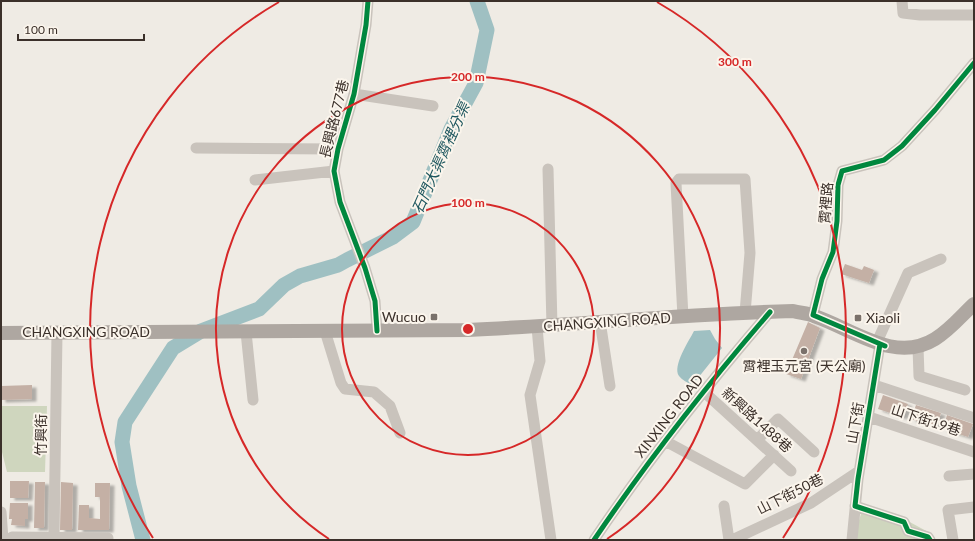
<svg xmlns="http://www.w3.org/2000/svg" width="975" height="541" font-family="Lato,'Noto Sans TC',sans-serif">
	<defs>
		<filter id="shadow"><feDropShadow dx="4.5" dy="2.5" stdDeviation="1" flood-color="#0004"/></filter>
	</defs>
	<rect width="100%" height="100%" fill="#efebe4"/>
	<path fill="#cfd6be" d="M1 406H47L45 472H7L1 448Z
		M863 507 906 520 930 533 933 540H857L858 524Z"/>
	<path fill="#9fc0c2" d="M710 330 715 339 722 348 698 378 692 385C687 382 682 380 679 376 672 366 689 341 694 331Z"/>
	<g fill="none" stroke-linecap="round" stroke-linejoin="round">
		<path stroke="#9fc0c2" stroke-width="15" d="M143 540 129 486 122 442 125 422 173 348 201 331 259 309 284 285 300 276 338 265 347 260 393 237 413 222 451 129 476 83 487 30 477 1"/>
	</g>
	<path fill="#c4b0a5" filter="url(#shadow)" d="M845 264 862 270 864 266 874 270 869 283 841 274Z
		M808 322 820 328 801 379 786 374Z
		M32 385V399L1 400V386Z
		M883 395 908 404 903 417 878 409Z
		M916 405 941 413 936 427 911 419Z
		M947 415 973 424 968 437 943 429Z
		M10 481H29L28 498H10Z
		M35 482H45L44 528H34Z
		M61 482 73 483 72 530H60Z
		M95 483H110L109 530H78L79 505H89V518L100 519V497H95Z
		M10 503H28V519H25V526L11 525 12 519H9Z"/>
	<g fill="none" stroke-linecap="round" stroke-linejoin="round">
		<path stroke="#c9c3bc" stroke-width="11" d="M368 1 366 25 354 94 338 149 334 171 340 202 365 268 375 301 377 331
			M902 1 903 13 920 15H974
			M354 94 433 106
			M196 148 338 149
			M548 169 552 326
			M255 180 334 171
			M813 315 822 279 833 252 837 221 838 185 842 171 884 160 902 146 935 110 974 63
			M683 317 676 183 679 179H745L750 253 745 313
			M600 321 610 386
			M537 327 540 361 530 395 551 540
			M325 331 341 383 345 389 374 392 390 406 400 433
			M246 332 253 400
			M877 342 908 273 941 259
			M918 347 919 376 965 390
			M874 385 974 418
			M703 391 791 471
			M869 417 974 452
			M757 440 778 419 814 452
			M665 441 745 484 774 455
			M949 476 974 474
			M724 506 729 540
			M855 506 904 522 908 531 928 537 930 540
			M1 512 3 540
			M12 537 108 538
			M54 537 57 333
			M594 540C648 460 707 385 770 312
			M732 540 811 503 859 471
			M852 540 858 479 880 344
			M953 540 948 510 974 507"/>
		<path stroke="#aea7a1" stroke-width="14" d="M1 333 468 330C576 325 685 314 793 311 800 313 808 313 814 316 853 329 895 364 935 339 950 330 962 315 974 304"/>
		<g stroke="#fbf5ec" stroke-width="8">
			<path id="cycleway" d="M368 1 366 25 354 94 338 149 334 171 340 202 365 268 375 301 377 331
				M880 344 858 479 855 506 904 522 908 531 928 537 930 540
				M885 346 813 315 822 279 833 252 837 221 838 185 842 171 884 160 902 146 935 110 974 63
				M594 540C648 460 707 385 770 312"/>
		</g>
		<use href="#cycleway" stroke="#00873e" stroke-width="5"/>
	</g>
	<g fill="none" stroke="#d62828" stroke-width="2">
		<circle cx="468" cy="329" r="126"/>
		<path d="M329 539A252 252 0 1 1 607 539"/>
		<path d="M153 538A378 378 0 0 1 279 2M657 2A378 378 0 0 1 783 538"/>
	</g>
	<g fill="#7a716b" stroke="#fbf5ec" stroke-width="1.5">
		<rect x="430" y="313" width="8" height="8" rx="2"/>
		<rect x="854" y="314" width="8" height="8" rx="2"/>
		<circle cx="804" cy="351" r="4"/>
	</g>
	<g text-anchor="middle" stroke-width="4" stroke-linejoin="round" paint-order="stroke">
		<g font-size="14" fill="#3b302a" stroke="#fbf5ec">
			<text transform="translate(334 119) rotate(-76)" y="5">長興路677巷</text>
			<text transform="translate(826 203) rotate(-85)" y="5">霄裡路</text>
			<text transform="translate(607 322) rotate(-4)" y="5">CHANGXING ROAD</text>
			<text x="86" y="337">CHANGXING ROAD</text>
			<text transform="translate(669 416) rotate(-52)" y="5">XINXING ROAD</text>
			<text transform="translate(757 420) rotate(42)" y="5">新興路1488巷</text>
			<text transform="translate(926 420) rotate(18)" y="5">山下街19巷</text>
			<text transform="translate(855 423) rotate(-80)" y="5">山下街</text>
			<text transform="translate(41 435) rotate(-89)" y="5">竹興街</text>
			<text transform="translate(790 494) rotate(-27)" y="5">山下街50巷</text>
		</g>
		<g font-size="14" fill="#3b302a" stroke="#fbf5ec" text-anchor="end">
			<text x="426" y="322">Wucuo</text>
			<text x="866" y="323" text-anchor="start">Xiaoli</text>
			<text x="804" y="371" text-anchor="middle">霄裡玉元宮 (天公廟)</text>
		</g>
		<g font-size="15" font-style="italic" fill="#1d565e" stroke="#fbf5ec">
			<text transform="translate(441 158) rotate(-66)" y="5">石門大渠霄裡分渠</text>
		</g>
	</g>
	<circle cx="468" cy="329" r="6" fill="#d62828" stroke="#fbf5ec" stroke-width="2"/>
	<g font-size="12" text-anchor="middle" font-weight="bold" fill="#d62828" stroke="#fbf5ec" stroke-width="4" stroke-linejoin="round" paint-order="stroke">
		<text x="735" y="66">300 m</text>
		<text x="468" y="81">200 m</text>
		<text x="468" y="207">100 m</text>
	</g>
	<rect width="975" height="541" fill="none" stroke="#3b302a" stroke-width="4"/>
	<path d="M18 34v6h126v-6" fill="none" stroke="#3b302a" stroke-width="2"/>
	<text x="24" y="34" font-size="12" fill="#3b302a" stroke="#fbf5ec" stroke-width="3" paint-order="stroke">100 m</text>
</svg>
